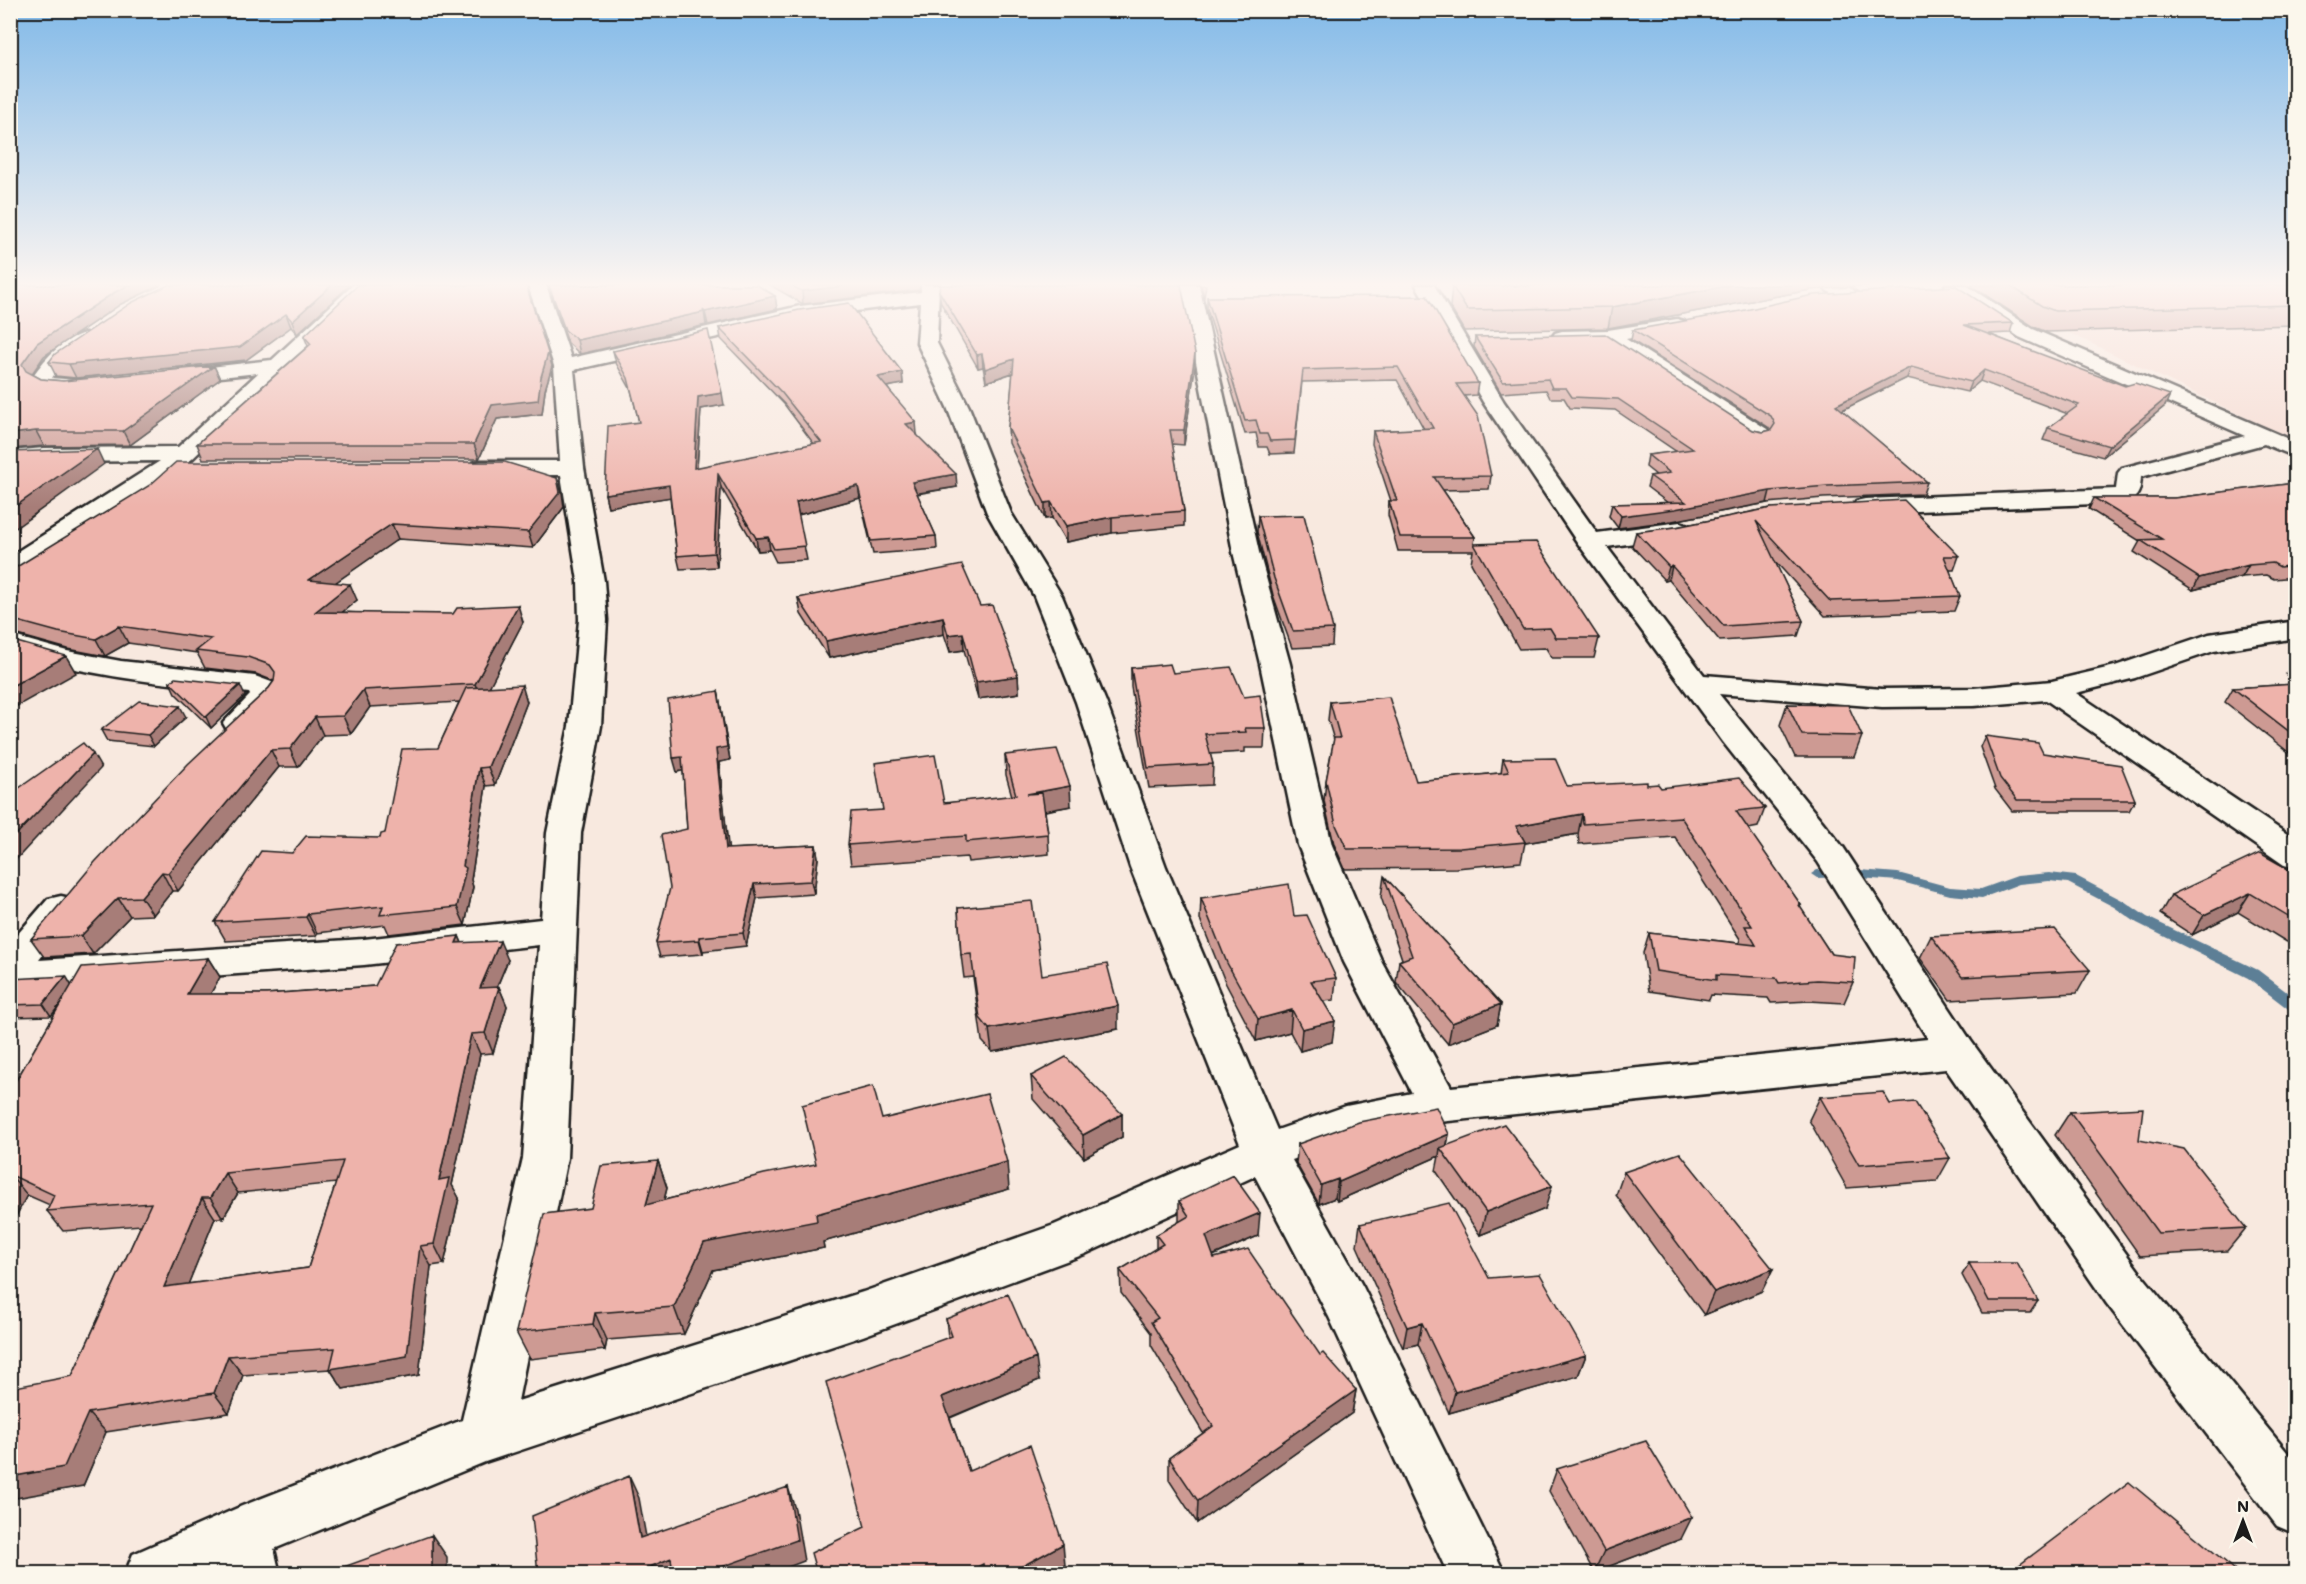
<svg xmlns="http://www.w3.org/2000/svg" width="2306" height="1584" font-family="Mali,sans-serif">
	<rect width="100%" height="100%" fill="#f8e9df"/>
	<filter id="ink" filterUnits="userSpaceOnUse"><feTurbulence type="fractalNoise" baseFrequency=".0167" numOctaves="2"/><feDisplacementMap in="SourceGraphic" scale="12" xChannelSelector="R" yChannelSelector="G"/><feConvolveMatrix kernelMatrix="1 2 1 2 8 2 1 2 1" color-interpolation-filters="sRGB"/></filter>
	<g filter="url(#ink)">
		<path fill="#f5d9cf" d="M2295 285V441L2007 303Z"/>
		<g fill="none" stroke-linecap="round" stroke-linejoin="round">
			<path fill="#5d7f96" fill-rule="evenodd" d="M1847 869 1898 873 1950 887 1981 889 2017 876 2049 873 2076 876 2124 901 2147 917 2258 970 2296 999V1012L2291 1011 2248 978 2137 923 2114 907 2068 883 2049 881 2019 884 1982 898 1950 895 1898 881 1847 877 1817 878 1811 874 1817 870Z"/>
			<g stroke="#1c1c1c" stroke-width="5">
				<path id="minor" d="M353 285H372L192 459 19 574 10 576V556L160 461 44 462 10 465V451L44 448 178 447 258 373 173 382 166 380 163 376 166 372 272 360Z
					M528 285H546L571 358 800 306 921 292V285H939L937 343 969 407 1011 513 1062 596 1106 702 1166 867 1277 1130 1346 1106 1412 1093 1344 962 1298 845 1260 664 1233 552 1181 285H1199L1259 552 1290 664 1332 845 1382 962 1451 1087 1928 1039 1818 862 1723 742 1577 542 1483 402 1416 285H1434L1504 402 1597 533 1680 522 1689 525 1693 530 1689 535 1607 547 1704 675 1882 689 1974 688 2052 681 2115 666 2209 634 2296 621V638L2214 651 2135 678 2076 693 2296 840V868L2284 865 2046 700 1974 706 1882 707 1719 694 1843 847 1971 1041 2141 1274 2296 1463V1534L2277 1526 2107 1304 1946 1069 1439 1122 1349 1140 1292 1160 1363 1287 1505 1574H1448L1329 1317 1255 1176 1085 1254 863 1336 485 1462 274 1549 280 1574H224L223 1571 218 1574H125L133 1554 242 1506 462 1420 523 1158 539 945 364 965 10 990V943L48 899 61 896 74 899 79 908 39 960 364 939 541 919 547 833 569 726 579 620 578 581 561 475H481L473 473 469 468 473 463 481 461H560L554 366ZM920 303 917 343 947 407 987 513 1034 596 1076 702 1130 867 1240 1144 1054 1225 863 1292 518 1401 567 1158 581 833 601 726 607 620 604 581 584 468 574 370 800 318Z
					M1821 285H1845L1857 293 1854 297C1844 299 1828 294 1821 285Z
					M1945 285H1966L2033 329 2296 442V457L2264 444 2141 477C2140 494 2138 499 2121 503L1865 513 1856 511 1853 506 1856 501 1865 499 2116 489 2118 473 2122 468 2245 436 2019 337Z
					M1677 319 1684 321 1686 325 1684 329 1626 339 1767 429 1770 434 1767 439 1759 441 1751 439 1604 342 1555 341 1552 337 1555 333 1562 331 1608 330Z
					M85 333 92 335 95 339 92 343 60 366 52 378 90 381 93 385 90 389C72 394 43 396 31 379 43 360 62 339 85 333Z
					M10 635 67 651 121 661 255 676 277 684 281 690C280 702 258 726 246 730 239 733 234 731 227 730L223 723 250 695 249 693C168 684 88 677 10 652Z"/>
			</g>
			<use href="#minor" fill="#fbf7ec" fill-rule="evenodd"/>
		</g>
		<path fill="#cd9a93" stroke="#1c1c1c" stroke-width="1.5" fill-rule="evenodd" d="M10 285H161L121 304 44 356 32 374 41 379 63 381 214 366 220 379 130 445 44 446 10 449Z
			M168 285H350L297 334 291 327 246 360 76 378 56 376 49 362Z
			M548 285H757L775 296 777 309 708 325 706 323V325L580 354 568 343Z
			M770 285H920L919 290 803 304Z
			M1201 285H1206L1204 298Z
			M1504 285H1873L1810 290 1608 328 1464 331 1450 307 1452 286H1505Z
			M1970 285H2295V325L2047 332 2034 327Z
			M939 291 1195 367 1184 445 1172 444 1184 511V526L1112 533 1066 542 1052 518 1045 519 1009 443 1008 428 1013 373 986 382 983 367 978 368 941 303Z
			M1207 297 1478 383 1476 395 1464 396 1491 476 1489 489 1443 490 1475 537 1474 544 1599 638 1594 658H1552L1546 648 1519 649 1471 563 1473 551H1398L1388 515 1389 501H1391L1372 444 1373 431 1424 429 1397 380 1302 382 1294 453 1270 454 1267 447H1259L1256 433 1245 434 1207 309Z
			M2013 323 2010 333 1989 334 2165 406 2103 457 2043 440 2048 428 2068 414 1980 381 1967 392 1907 378 1842 410 1927 482 1923 494 1823 498 1767 503 1672 521 1618 528 1609 516 1612 504 1668 503 1647 487 1650 476 1656 475 1646 467 1648 455 1677 452 1615 410 1570 408 1564 398H1550L1546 390 1501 393 1474 347 1475 337 1753 430 1763 432 1770 430 1768 427 1631 340 1633 330Z
			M719 328 902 372 903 384 887 387 917 434H916L957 487 917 494 936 536 937 549 873 554 860 498 798 515 807 560 776 562 770 550 758 551 721 487 717 567 680 569 677 556 670 497 608 507 605 494 639 422 631 390 616 363 613 351 724 405 701 409 697 468 814 444 784 404 721 339Z
			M304 336 548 353 552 366 545 390 542 414 497 419 479 459H203L197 444 308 346Z
			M557 478 562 493 564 507 533 548 398 539 336 582 357 600 342 612 523 622 489 687 527 702 495 785 486 786 471 880 473 887 465 925 389 934 385 925 317 933 316 936 226 941 215 922 292 853 380 838 385 833 438 748 459 702 370 707 351 734 323 735 298 767H279L178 891H172L153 915 130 916 93 954 44 957 31 939 269 688 274 681 256 674 205 668 197 653 128 643 105 656 68 649 11 633 10 571Z
			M2295 483V577L2274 579 2266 575 2242 577 2193 590 2134 552 2140 541 2089 509 2094 498H2174Z
			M1771 508 1959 556 1954 570H1949L1960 596 1954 611 1825 616 1774 560 1803 621 1798 636 1720 641 1669 580 1665 581 1632 546 1636 532 1676 527Z
			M1258 516 1333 629 1332 646 1292 648 1273 595 1257 532Z
			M798 598 980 606 1018 676 1019 693 978 699 964 650 950 652 944 634 829 658 801 614Z
			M2295 659V681L2286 674Z
			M1131 668 1173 673 1244 697 1265 728 1264 748H1245V752L1210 754 1213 764 1212 785 1149 788 1131 687Z
			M170 682 245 696 211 728 175 693Z
			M2295 684V754H2291L2225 702 2233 688Z
			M718 691 730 760 719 762 728 849 816 845 818 858 814 894 757 898 746 946 703 951V954L660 957 656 943 687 829 683 770 677 772Z
			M1330 702 1416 781 1501 773 1503 759 1567 786 1647 785 1661 788 1765 808 1758 827 1748 829 1801 905 1800 907 1831 954 1853 982 1844 1003 1809 1001 1771 1003 1768 998 1711 995 1709 1000 1649 991 1643 953 1649 933 1739 943 1740 939 1675 837 1579 844 1578 834 1525 843 1521 862 1456 868 1345 869 1334 844 1324 801 1326 781 1334 740 1328 720Z
			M1787 704 1862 736 1854 757H1795L1780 725Z
			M186 717 154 746 107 741 101 730Z
			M1985 736 2135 800 2129 811H2012L1995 789 1980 747Z
			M1005 755 1071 806 1045 811 1048 834 1049 854 968 862 967 857 851 865 848 845 882 810 1012 796 1006 775Z
			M2295 873V947L2238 912 2192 935 2160 914 2171 895Z
			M1384 876 1501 1004 1497 1025 1448 1044 1396 982 1399 961 1402 959 1381 897Z
			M1201 898 1294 916 1336 978 1334 1000 1323 1001 1332 1042 1300 1051 1290 1032 1256 1041 1226 984 1200 919Z
			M958 908 1042 975 1118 1029 992 1052 982 1041 973 977 964 978 961 955Z
			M459 936 462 943 508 960 497 987H499L507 1006 493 1053 480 1054 452 1185 459 1198 444 1264 431 1266 419 1375 343 1389 330 1369 243 1375 229 1413 106 1432 83 1486 72 1376 141 1225 63 1231 47 1211 50 1205 27 1195 10 1228V1091L61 1003 51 1016 10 1017V979L72 985 208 958 220 977 210 994H266L375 986ZM336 1183 308 1268 188 1284 215 1218H223L238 1193Z
			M1931 936 2090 970 2077 993 1950 1000 1920 958Z
			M1031 1076 1122 1114V1137L1084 1158 1033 1099Z
			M1820 1097 1890 1104 1950 1158 1937 1181 1847 1188 1809 1120Z
			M2070 1112 2139 1140 2246 1228 2227 1251 2140 1256 2055 1135Z
			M882 1119 1009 1189 823 1242 824 1248 713 1270 684 1334 607 1340 605 1350 530 1359 516 1332 591 1208 658 1161 667 1188 664 1200 816 1164Z
			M1449 1134 1447 1146 1545 1209 1480 1235 1436 1171 1439 1156 1337 1201 1335 1198 1319 1204 1296 1163 1298 1144Z
			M1624 1172 1762 1291 1704 1315 1616 1195Z
			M1179 1201 1258 1236 1213 1256 1214 1258 1320 1355 1356 1390 1352 1413 1197 1523 1169 1480V1458L1203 1433 1151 1345V1333L1121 1293 1120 1270 1156 1249V1235L1179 1222Z
			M1360 1224 1586 1355 1578 1376 1449 1413 1418 1344 1403 1348 1357 1246Z
			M1969 1263 2038 1301 2030 1313H1982L1962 1275Z
			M946 1319 1039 1380 950 1418 969 1471 1065 1565 1049 1574H817L865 1527 948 1337Z
			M1557 1469 1681 1539 1594 1572 1549 1491Z"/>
		<path fill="#a77d78" stroke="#1c1c1c" stroke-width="1.5" d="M129 285H161L121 304 44 356 29 378 22 364 37 343 115 292Z
			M332 285H350L297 334 292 321Z
			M853 285H920L919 290 803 304 802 291Z
			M1732 285H1811L1810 290 1608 328 1612 307Z
			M775 296 777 309 708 325 705 312Z
			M704 312 706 325 580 354 577 340Z
			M286 314 291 327 246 360 76 378 69 364Z
			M548 353 552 366 545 390 542 414 497 419 479 459 474 444 492 405 541 377Z
			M1195 353V367L1184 445V430Z
			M982 354 983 367 978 368 977 355Z
			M1014 359 1015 372 986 382 985 369Z
			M214 366 220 379 130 445 123 431Z
			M1911 367 1907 378 1832 415 1836 405Z
			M1984 370 1980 381 1967 392 1971 382Z
			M902 372 903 384 880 388 878 377Z
			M722 393 724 405 701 409 696 481 694 468 698 397Z
			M2170 395 2165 406 2103 457 2109 446Z
			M916 422 917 434 908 436 906 424Z
			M36 431 44 446 10 449V434Z
			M97 449 104 464 10 532V510Z
			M718 474 721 487 717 567 714 553Z
			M956 474 957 487 913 494 912 482Z
			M557 478 562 493 564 507 533 548 528 532Z
			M669 485 672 497 608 507 605 494Z
			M858 486 860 498 798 515 796 502Z
			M1770 491 1767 503 1672 521 1618 528 1621 516Z
			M1051 502 1052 518 1045 519V503Z
			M1112 517V533L1066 542V526Z
			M392 524 398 539 316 596 309 580Z
			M768 537 770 550 758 551 756 538Z
			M2249 565 2242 577 2193 590 2199 578Z
			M1672 566 1669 580 1665 581 1669 567Z
			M350 584 357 600 322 629 315 612Z
			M518 605 523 622 482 701 475 684Z
			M943 617 944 634 829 658 826 641Z
			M119 626 128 643 105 656 96 639Z
			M963 633 964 650 950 652 948 635Z
			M66 656 76 673 10 710V687Z
			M1018 676 1019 693 978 699 976 682Z
			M240 685 245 696 211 728 206 717Z
			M522 685 527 702 495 785 488 767Z
			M363 690 370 707 351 734 343 716Z
			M718 691 730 760 719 762 730 863 726 849 716 749Z
			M180 706 186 717 154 746 148 735Z
			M315 717 323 735 298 767 290 749Z
			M271 750 279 767 178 891 168 873Z
			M93 754 101 768 10 866V841Z
			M682 757 686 770 677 772 673 758Z
			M479 768 486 786 471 880 473 887 465 925 457 907 463 866Z
			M1070 786 1071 806 1028 814 1027 794Z
			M1582 814 1578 834 1525 843V842L1516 826Z
			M816 845 818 858 814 894 811 881Z
			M162 872 172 891 153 915 141 897Z
			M754 884 757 898 746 946 743 933Z
			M2250 893 2238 912 2192 935 2204 915Z
			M118 898 130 916 93 954 81 936Z
			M308 914 317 933 316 936 306 917Z
			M459 936 467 955 456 943Z
			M699 937 703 951V954L699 940Z
			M500 941 508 960 488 1008 480 988Z
			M208 958 220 977 199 1014 187 994Z
			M66 976 73 988 51 1016 43 1004Z
			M499 987 507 1006 493 1053 485 1033Z
			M1501 1004 1497 1025 1448 1044 1452 1023Z
			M1118 1006V1029L992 1052 989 1029Z
			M1292 1010 1290 1032 1256 1041 1258 1019Z
			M1335 1021 1332 1042 1300 1051 1302 1029Z
			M471 1034 480 1054 452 1185 459 1198 444 1264 434 1244 439 1180Z
			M1122 1114V1137L1084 1158 1083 1135Z
			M1449 1134 1445 1153 1440 1148 1439 1156 1337 1201 1339 1182Z
			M658 1161 667 1188 656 1232 646 1205Z
			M1007 1162 1009 1189 823 1242 824 1248 713 1270 684 1334 674 1307 704 1243 816 1214Z
			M225 1173 238 1193 223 1218 210 1198Z
			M11 1175 27 1195 10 1228V1176Z
			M1338 1179 1335 1198 1319 1204 1321 1185Z
			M1552 1186 1545 1209 1480 1235 1486 1212Z
			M202 1198 215 1218 179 1307 164 1287Z
			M1260 1213 1258 1236 1205 1259 1206 1236Z
			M420 1246 431 1266 419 1375 343 1389 330 1369Z
			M1773 1269 1762 1291 1704 1315 1714 1292Z
			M595 1313 607 1340 605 1350 593 1324Z
			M1422 1323 1418 1344 1403 1348 1407 1327Z
			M1586 1355 1578 1376 1449 1413 1455 1392Z
			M228 1356 243 1375 229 1413 214 1393Z
			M1036 1358 1039 1380 946 1419 942 1397Z
			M1356 1390 1352 1413 1197 1523 1198 1501Z
			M88 1413 106 1432 83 1486 10 1499V1477Z
			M629 1476 639 1498 650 1559 640 1538Z
			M788 1487 795 1509 804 1561 770 1574H702Z
			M1692 1517 1681 1539 1594 1572 1604 1551Z
			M432 1535 447 1557V1574H432Z
			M1063 1544 1065 1565 1049 1574H1008Z
			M671 1558 679 1574H633Z
			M983 1564 984 1574H965Z"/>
		<path fill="#eeb3ab" stroke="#1c1c1c" stroke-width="1.5" fill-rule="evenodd" d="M10 285H129L115 292 37 343 22 364 26 371 41 379 63 381 214 366 123 431H36L10 434Z
			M168 285H332L292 321 286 314 240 347 69 364 49 362 55 354 131 303Z
			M358 285H526L548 353 541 377 538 400 492 405 474 444H197L311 344 304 336Z
			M549 285H757L775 296 705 312 703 310 704 312 577 340 565 330Z
			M790 285H853L802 291Z
			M940 285H1181L1195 353 1184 430H1170L1184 511 1112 517 1066 526 1051 502 1045 503 1008 428 1014 359 985 369 982 354 977 355 939 291Z
			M1530 285H1732L1612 307 1467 310 1452 286H1531Z
			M2009 285H2295V305L2055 311 2042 306Z
			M1956 286 2013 323 1964 325 2125 386 2135 383 2170 395 2109 446 2048 428 2079 405 1984 370 1971 382 1911 367 1836 405 1927 482 1827 486 1770 491 1675 509 1621 516 1612 504 1686 502 1650 476 1670 473 1648 455 1693 449 1618 399 1572 397 1566 388H1552L1548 379 1503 382 1475 337 1605 334 1753 430 1763 432 1771 430 1775 424 1771 416 1633 330 1741 311 1813 295Z
			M1427 296 1478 383 1456 384 1478 416 1491 476 1434 477 1475 537H1400L1389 501H1397L1373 431 1433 428 1398 367 1303 370 1295 440 1270 441 1267 434H1260L1256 420 1245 421 1207 297Z
			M849 303 902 372 878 377 916 422 906 424 956 474 912 482 936 536 871 541 858 486 796 502 805 546 774 549 768 537 756 538 718 474 714 553 677 556 669 485 605 494 608 426 639 422 628 378 613 351 708 330 722 393 698 397 694 468 821 442 782 393 719 328 799 310Z
			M97 449 10 510V452Z
			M176 462H505L557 478 560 492 528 532 392 524 309 580 350 584 315 612 453 614 457 608 518 605 475 684 363 690 343 716 315 717 290 749 271 750 168 873 162 872 141 897 118 898 81 936 31 939 95 862 188 764 269 688 274 681 275 672 270 665 248 657 196 651 211 639 119 626 96 639 58 632 10 619V571L150 485Z
			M2295 483V565L2280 567 2273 563 2249 565 2199 578 2140 540 2162 539 2094 498H2174Z
			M1904 500 1959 556H1944L1960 596 1830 601 1756 521 1803 621 1724 626 1672 566 1669 567 1636 532 1676 527 1771 508Z
			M1304 515 1333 629 1293 631 1274 578 1258 516Z
			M1536 542 1599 638H1556L1550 628 1523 629 1474 544Z
			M962 565 980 606 992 605 1018 676 976 682 963 633 948 635 943 617 826 641 798 598Z
			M10 640 66 656 10 687Z
			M1170 664 1173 673 1231 667 1244 697 1260 695 1265 728H1245L1246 732 1205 734 1213 764 1148 768 1131 668Z
			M175 678 240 685 206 717 170 682Z
			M2295 684V736L2233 688Z
			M522 685 488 767 479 768 463 866 466 868 457 907 380 915 383 906 308 914 306 917 215 922 261 851 292 853 306 836 380 838 381 834 385 833 402 749 438 748 466 688Z
			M718 691 727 747 716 749 726 849 816 845 811 881 754 884 743 933 699 937V940L656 943 670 888 661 835 687 829 682 757 673 758 668 700Z
			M1389 697 1416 781 1509 772 1503 759 1555 758 1567 786 1647 782V785L1658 784 1661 788 1739 778 1765 808 1736 811 1801 905H1799L1831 954 1855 957 1853 982 1817 980 1779 983 1776 978 1716 975V980L1656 971 1649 933 1756 945 1745 926H1752L1681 817 1583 824 1582 814 1516 826 1525 842 1460 848 1347 849 1336 825 1326 781 1334 738H1340L1330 702Z
			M139 701 180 706 148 735 101 730Z
			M1787 704 1848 705 1862 736 1802 735Z
			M1985 736 2038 743 2043 753 2121 765 2135 800H2017L2000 778Z
			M83 743 93 754 10 841V787L19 788Z
			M1057 749 1070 786 1027 794 1042 793 1048 834 966 842V836L848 845 851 812 883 810 875 763 935 755 944 803 1016 795 1005 755Z
			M2260 853 2295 873V920L2250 893 2204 915 2171 895Z
			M1384 876 1501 1004 1452 1023 1399 961 1412 956Z
			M1289 884 1294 916 1307 915 1336 978 1311 981 1335 1021 1302 1029 1292 1010 1258 1019 1227 963 1201 898Z
			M1032 901 1042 975 1107 964 1118 1006 989 1029 980 1018 971 954 961 955 958 908Z
			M2055 929 2090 970 1962 977 1931 936Z
			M459 936 456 943 500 941 480 988 499 987 485 1033 471 1034 439 1180 449 1178 434 1244 420 1246 407 1356 330 1369 335 1348 228 1356 214 1393 88 1413 64 1467 10 1477V1388L72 1376 151 1203 47 1211 54 1195 11 1175 10 1176V1091L82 967 208 958 187 994H266L375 986 396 943ZM343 1161 308 1268 164 1287 202 1198H210L225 1173Z
			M66 976 43 1004 10 1005V979Z
			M1066 1057 1122 1114 1083 1135 1031 1076Z
			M873 1086 882 1119 987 1094 1007 1162 816 1214 817 1221 704 1243 674 1307 595 1313 593 1324 516 1332 544 1214 591 1208 601 1166 658 1161 646 1205 764 1174 816 1164 802 1105Z
			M1883 1092 1890 1104 1915 1102 1950 1158 1859 1165 1820 1097Z
			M1436 1107 1449 1134 1339 1182 1338 1179 1321 1185 1298 1144 1359 1122Z
			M2143 1108 2139 1140 2184 1149 2246 1228 2158 1233 2070 1112Z
			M1504 1124 1552 1186 1486 1212 1440 1148Z
			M1680 1153 1773 1269 1714 1292 1624 1172Z
			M1233 1175 1260 1213 1206 1236 1214 1258 1248 1249 1320 1355 1323 1353 1356 1390 1198 1501 1169 1458 1213 1426 1151 1322 1158 1318 1120 1270 1163 1244 1156 1235 1189 1216 1179 1201Z
			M1449 1203 1489 1278 1540 1274 1586 1355 1455 1392 1422 1323 1407 1327 1360 1224Z
			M1969 1263H2017L2038 1301H1989Z
			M1008 1294 1036 1358 942 1397 969 1471 1030 1445 1063 1544 1008 1574H985L983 1564 965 1574H817L811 1553 865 1527 826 1382 952 1336 946 1319Z
			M1646 1441 1692 1517 1604 1551 1557 1469Z
			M629 1476 640 1538 788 1487 797 1540 702 1574H673L671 1558 633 1574H538L532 1516Z
			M2129 1482 2240 1574H2012L2010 1572Z
			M432 1535V1574H327V1573Z"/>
	</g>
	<linearGradient id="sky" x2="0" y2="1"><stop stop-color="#81b9e8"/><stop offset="0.56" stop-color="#fcf5f1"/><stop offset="1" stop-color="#fcf5f1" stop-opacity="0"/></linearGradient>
	<rect width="2306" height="507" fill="url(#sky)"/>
	<rect width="2306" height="1584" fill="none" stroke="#fbf7ec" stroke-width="36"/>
	<rect x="18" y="18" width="2270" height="1548" fill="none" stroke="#1c1c1c" stroke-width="2" filter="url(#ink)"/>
	<g transform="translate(2243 1521)" stroke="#fbf7ec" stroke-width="4.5" paint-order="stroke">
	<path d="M0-4.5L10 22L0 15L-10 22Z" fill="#1c1c1c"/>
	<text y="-9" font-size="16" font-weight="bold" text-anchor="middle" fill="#1c1c1c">N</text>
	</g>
</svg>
